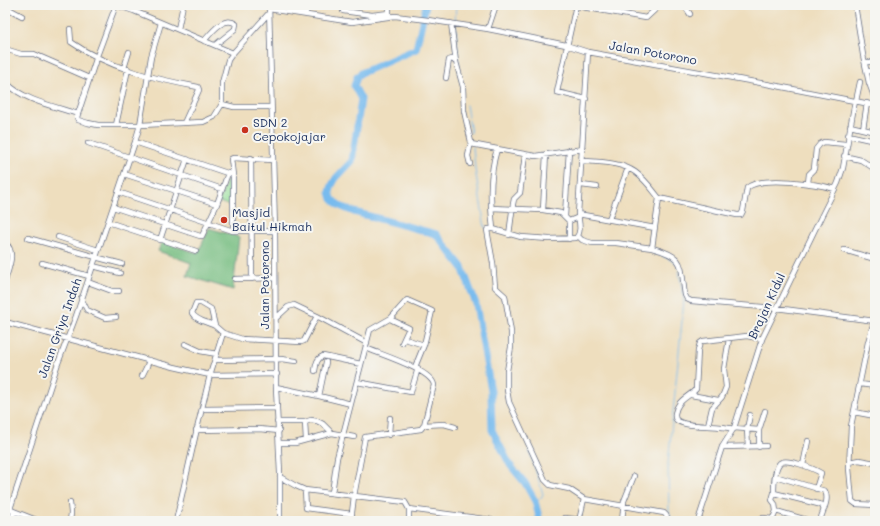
<svg xmlns="http://www.w3.org/2000/svg" width="880" height="526" font-family="Mali,sans-serif">
	<rect width="100%" height="100%" fill="#f6f6f2"/>
	<filter id="ink" filterUnits="userSpaceOnUse"><feTurbulence type="fractalNoise" baseFrequency=".025" numOctaves="2"/><feDisplacementMap in="SourceGraphic" scale="8" xChannelSelector="R" yChannelSelector="G"/><feConvolveMatrix kernelMatrix="1 2 1 2 8 2 1 2 1" color-interpolation-filters="sRGB"/></filter>
	<filter id="wash" filterUnits="userSpaceOnUse"><feTurbulence type="fractalNoise" baseFrequency=".012" numOctaves="4" result="noise"/><feDisplacementMap in="SourceGraphic" scale="16" xChannelSelector="R" yChannelSelector="G"/><feGaussianBlur stdDeviation="0.9" result="paint"/><feColorMatrix in="noise" values="0 0 0 0 0 0 0 0 0 0 0 0 0 0 0 0 0 1.4 0 .05"/><feComposite in="paint" operator="in"/></filter>
	<g filter="url(#wash)">
		<rect width="100%" height="100%" fill="#eedebe"/>
		<path fill="#96df9a" stroke="#58877c" d="M227 180 232 182 231 206 219 202Z"/>
		<path fill="#78be82" stroke="#4a7670" d="M209 228 239 237 233 290 187 276 191 263 158 251 162 242 198 253Z"/>
		<g fill="none" stroke-linecap="round" stroke-linejoin="round">
			<path stroke="#78bbee" stroke-width="1" d="M455 23 456 5
				M456 26 459 65
				M466 105 471 133
				M473 147 475 169 485 228
				M652 251 677 263
				M529 450 543 494 541 498 535 501
				M672 521 669 511 668 464 684 300 678 266"/>
			<path stroke="#78bbee" stroke-width="7" d="M426 5 416 49 361 73 357 77 354 86 361 99 352 161 336 178 332 185 330 192 332 199 340 206 354 212 436 234 462 267 476 304 491 391 492 430 510 465 525 483 535 501 540 521"/>
		</g>
	</g>
	<g filter="url(#ink)">
		<g fill="none" stroke-linecap="round" stroke-linejoin="round">
			<g stroke="#656c80" stroke-width="6">
				<path id="minor" d="M269 5 275 231 276 387 280 473V521
					M304 5 306 8V15
					M576 5 557 92 586 99
					M684 5 690 14
					M855 5 863 55 869 83 875 99
					M576 6 646 18 660 5
					M5 7 22 16
					M269 9 352 22 395 16 428 20 488 29 566 45 588 52 772 85 875 105
					M343 11 372 15 389 13
					M389 15V5
					M451 23 456 62 463 87 464 111 471 142 468 156 470 164
					M70 29 71 42C108 68 155 79 198 87L199 90 184 123
					M178 29 183 5
					M488 29 496 5
					M204 41C211 33 224 15 236 24L235 29 215 45
					M5 49 21 54H34L89 78
					M233 53 134 11 116 5 97 56 77 117 78 120 88 123 98 125H140L203 122 214 117 222 104V83L228 60 233 53 269 13
					M865 62H875
					M124 68 129 52
					M867 71H875
					M446 78 449 60 452 59 456 62
					M7 83C22 100 57 107 78 114
					M856 101 860 82
					M222 104 234 107H271
					M116 125 128 69
					M850 126 875 132
					M863 129 867 103
					M848 135 875 141
					M135 142 230 174
					M88 143 222 189
					M471 144 535 156 583 149
					M497 149C489 175 490 202 493 229L521 237 549 239 576 238C582 232 579 222 578 214L588 52
					M844 156 861 160 875 169
					M251 158 252 279
					M583 161C599 162 621 162 635 172 645 179 652 189 659 198L652 248C686 257 680 264 685 295L687 299 691 301 776 308 875 321
					M124 174 217 204
					M808 183 809 174 814 169 816 149 820 144 824 142 846 144
					M581 185 597 187
					M118 192 233 231H275
					M659 198 737 215H741L743 211 747 188C761 175 818 184 835 189
					M113 207 200 236H202L217 204 228 173
					M491 208 543 210 561 213 569 221 579 217
					M543 210 546 154
					M578 214 655 228
					M565 216 569 150
					M609 219 628 168
					M108 222 196 251
					M493 229H488L487 230 493 263 495 287 505 296 511 332V347L507 371V390L509 402 545 480 550 485 569 489 584 499 664 513 666 515 669 521
					M233 231V175L231 159 233 158 273 160
					M509 235 513 204 514 199 520 193 525 155
					M578 236 582 240 592 243H616L652 248
					M58 237 98 250
					M28 238 96 257
					M569 239V221
					M160 240 187 159
					M5 243C17 252 8 269 5 281
					M844 250 875 259
					M95 257 122 264
					M42 263 89 276
					M93 266 120 273
					M235 279 275 278
					M88 282 112 291H119
					M81 298 87 310 105 318 116 317
					M196 303H201L211 309 215 326C208 322 196 321 192 313Z
					M276 318 288 307 294 305 317 316 367 343
					M392 320 409 328 402 343
					M874 321 868 342 851 426 849 468 852 501 856 504 875 505
					M5 322 174 367 210 375 277 374
					M215 326 223 333 242 339 301 342 304 341 317 316
					M405 339 424 345
					M185 344 200 351 217 354
					M215 360 281 359 296 361
					M315 371C316 365 316 359 323 356L361 364
					M142 376 147 366 149 360
					M357 382 411 392 418 368
					M860 384 875 386
					M276 387 319 396 351 404
					M691 395 718 400
					M319 396 326 362
					M202 409 277 408
					M854 412 875 416
					M277 422H305L311 420 317 421 323 424 332 433
					M305 422 306 440
					M424 425 444 424 455 427
					M708 425 712 408 722 397 726 387 724 369 729 339
					M734 428 759 430
					M734 429C719 424 688 428 678 421 672 418 676 408 679 404 683 398 691 395 696 389L698 350 700 343 703 341 747 336 762 339
					M196 430 259 429 279 431
					M389 435 390 418
					M279 443H295L332 433 354 437
					M722 447 766 446
					M748 447 747 429 750 415
					M759 447V430L765 411
					M849 462 859 460 875 463
					M803 465 808 441
					M775 476 825 491C830 500 822 512 820 521
					M280 477 296 486 305 490 405 502 409 509V521
					M816 489 821 473C814 469 784 456 779 464 774 471 774 484 774 493L822 505 823 508
					M305 490 306 508 352 514
					M332 493 337 458 370 330 391 318 407 300 432 311 424 345 415 367
					M774 493 772 500 775 504 776 511 810 521
					M409 509 492 520
					M11 510V506L57 366 76 316 135 142 140 125 151 57 161 23
					M11 510 39 521
					M5 511 11 510
					M565 518 593 521
					M11 521 14 512
					M70 521 71 513 70 503
					M176 521 196 433 210 375 223 333
					M351 521 354 496 365 437 421 429 424 425 434 385C432 370 379 354 366 348
					M579 521 584 499
					M622 521 624 501 634 476
					M698 521 722 447 734 428 762 339 821 217 838 183 843 168 855 101
					M761 521 763 518 772 519 774 516 776 511"/>
			</g>
			<use href="#minor" stroke="#fff" stroke-width="4.5"/>
		</g>
	</g>
	<g fill="#c8321e" stroke="#f6f6f2" stroke-width="1.5">
		<circle cx="245" cy="130" r="4"/>
		<circle cx="224" cy="220" r="4"/>
	</g>
	<g text-anchor="middle" stroke-width="4" stroke-linejoin="round" paint-order="stroke">
		<g font-size="12" fill="#1b2f5e" stroke="#f6f6f2">
			<text transform="translate(653 53) rotate(10)" y="4">Jalan Potorono</text>
			<text transform="translate(265 285) rotate(-90)" y="4">Jalan Potorono</text>
			<text transform="translate(767 306) rotate(-65)" y="4">Brajan Kidul</text>
			<text transform="translate(60 328) rotate(-70)" y="4">Jalan Griya Indah</text>
		</g>
		<g font-size="12" fill="#1b2f5e" stroke="#f6f6f2" text-anchor="start">
			<text x="253" y="127">SDN 2<tspan x="253" dy="14">Cepokojajar</tspan></text>
			<text x="232" y="217">Masjid<tspan x="232" dy="14">Baitul Hikmah</tspan></text>
		</g>
	</g>
	<rect width="880" height="526" fill="none" stroke="#f6f6f2" stroke-width="20"/>
</svg>
